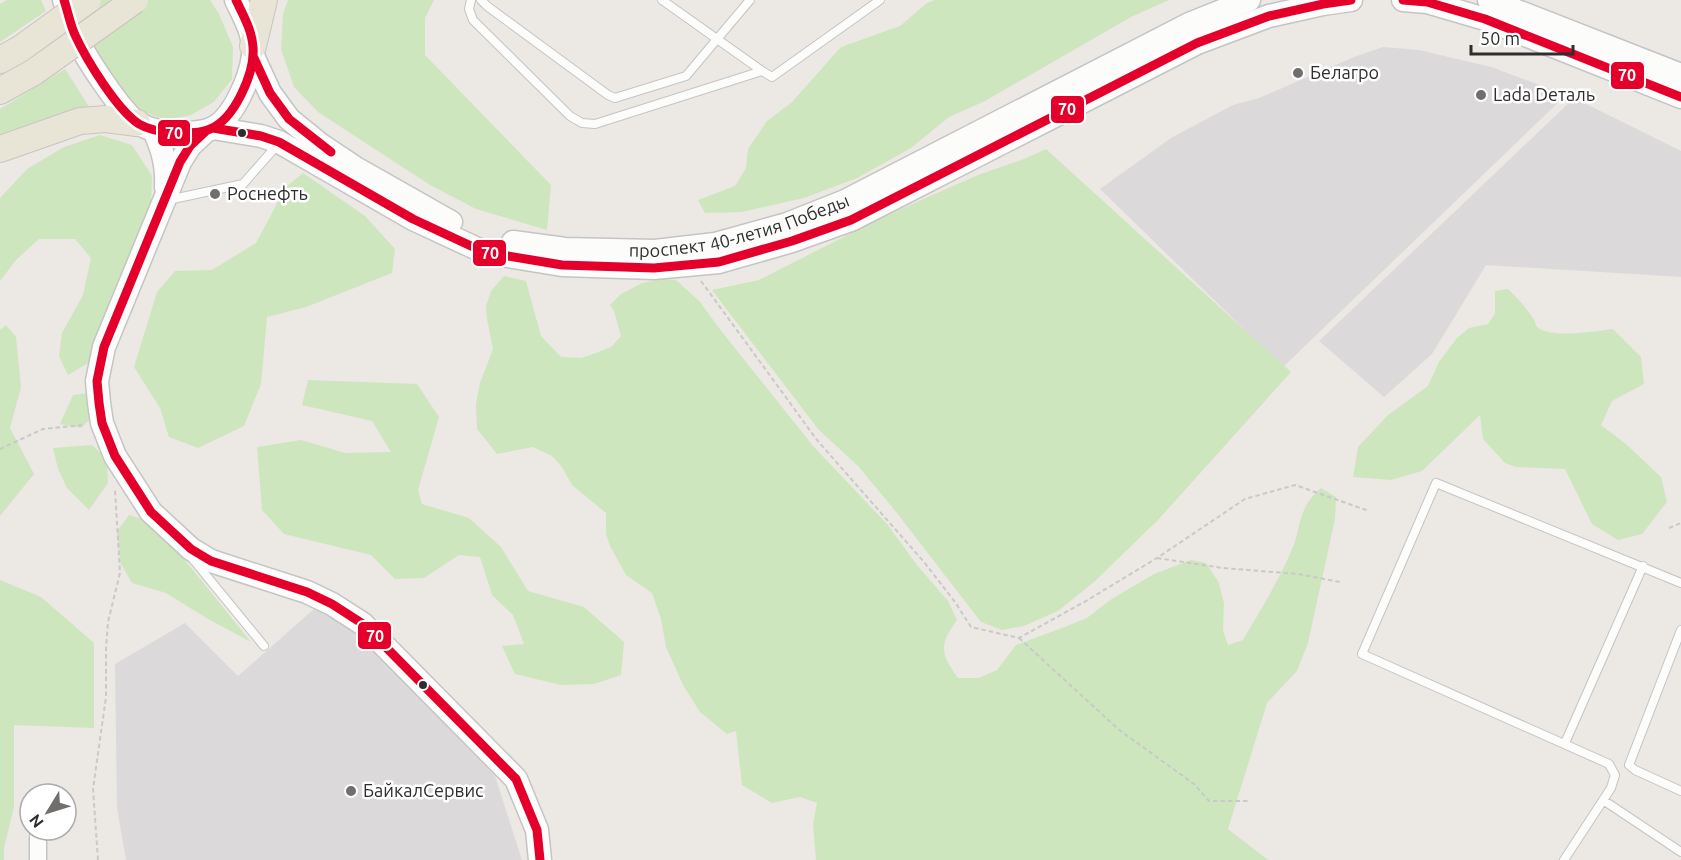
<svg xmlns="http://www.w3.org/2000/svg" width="1681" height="860" font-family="Ubuntu,sans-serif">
	<rect width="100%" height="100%" fill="#ece8e4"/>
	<path fill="#dcd9db" d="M1383 47 1419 50 1491 67 1566 95 1283 367 1100 189 1171 138 1233 105 1259 98 1354 57Z
		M1574 98 1681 151V277L1486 265 1432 354 1384 397 1319 341Z
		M314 609 350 627 495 776 522 860H126L117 808 115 664 185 623 238 676Z"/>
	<path fill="#cee6be" d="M7 0H41L46 11 0 42V4Z
		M69 0H210L219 14 233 47 232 79 214 102 191 115 168 120 141 112 99 62Z
		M288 0H434L425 18V55L551 185 547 230 476 209 430 185 318 112 294 87 281 49 283 14Z
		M935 0H1169L1131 17 985 101 949 117 911 148 857 178 804 198 742 212 705 213 698 200 735 186 746 168 748 149 767 121 792 102 841 47 900 26 927 3Z
		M65 69 90 108 0 136V109Z
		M100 135 132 145 152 176 151 205 90 362 68 375 59 356 62 333 83 295 91 258 75 239H39L16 260 0 281V198L27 169 64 147Z
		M1046 149 1291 372 1158 520 1094 582 1058 611 1024 626 1002 630 981 622 893 508 858 466 818 429 712 290 759 280 885 216 978 175 1024 159Z
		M303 173 365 216 395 249 392 273 306 307 267 317 261 384 244 426 198 448 169 437 160 408 134 367 157 292 175 271 212 270 256 243 286 187Z
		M504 276 526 281 541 336 561 357 581 358 596 353 611 347 621 336 614 311 610 305 621 294 642 283 664 279 676 280 700 302 722 332 813 446 887 524 917 565 948 601 957 620C939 645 940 653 958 678H979L997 670 1016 645 1062 628 1087 618 1110 600 1154 574 1191 560 1206 563 1219 583 1224 603 1223 630 1228 645 1243 640C1259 612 1277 584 1290 554 1303 527 1295 511 1321 488L1336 497 1335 519 1308 643 1297 671 1267 703 1228 829 1268 860H816L813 824 817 803 800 797 772 803 742 785 736 731 727 734 700 712 683 685 666 647 661 619 652 593 626 575 610 546 606 534V513L572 485 562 467 552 456 533 447 497 454 477 429 476 404 480 383 493 349 487 319 486 306 491 291Z
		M1508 289C1517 297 1526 308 1533 318 1535 321 1535 324 1537 327 1551 339 1596 331 1613 329L1641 357 1644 384 1612 401 1601 425 1627 445 1661 477 1667 502 1642 534 1618 540 1592 524 1565 469 1516 467 1505 463 1483 439 1480 415 1422 471 1391 480 1353 477 1358 447 1388 415 1428 386 1439 362 1457 338 1469 328 1488 324 1495 314V291Z
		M6 325 16 337 21 387 10 428 34 474 0 516V330Z
		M308 380 417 384 439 417 418 490 422 504 469 518 501 547 528 591 584 607 624 642 621 675 594 684 561 685 515 674 502 646 524 644 513 615 492 595 480 557 459 555 424 578 395 579 371 555 284 534 262 510 257 447 301 440 345 453 391 452 372 421 302 405Z
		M88 393 95 414 81 428 60 424 73 395Z
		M92 445 107 459 108 483 89 510 67 488 58 469 53 448Z
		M129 515 155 523 251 642 208 619 166 593 132 583 120 562 117 531Z
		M0 580 41 597 94 643V728L14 725V807L4 848V860H0Z"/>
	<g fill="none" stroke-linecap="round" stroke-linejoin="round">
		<g stroke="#c5c4c5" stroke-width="10">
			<path id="lane" d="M471 0 469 9 473 20 570 116 582 123 595 124 762 71
				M481 0 487 6 608 95 615 98 686 76 750 0
				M662 0 762 71 772 77 880 0
				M168 200 243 184 279 143
				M192 558 264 646
				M1681 630 1629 765 1635 770 1681 791
				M1565 743 1643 566
				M1603 800 1681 852
				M1564 860 1611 788 1615 775 1609 764 1362 654 1436 483 1681 583"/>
		</g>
		<g stroke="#c5c4c5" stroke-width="19">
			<path id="street" d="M38 837V860"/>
		</g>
		<g stroke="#c5c4c5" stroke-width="25">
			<g id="secondary">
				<path d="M64 0C68 11 70 24 75 35 84 55 122 114 139 124 152 131 164 133 179 133 189 133 201 133 211 129 233 120 250 78 253 56 256 37 244 17 236 0"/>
				<path d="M1403 0 1427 2 1485 19 1681 97"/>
				<path d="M1489 0 1681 75"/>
				<path d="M253 56 270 93 289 119 321 145 354 167 451 222"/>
				<path d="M213 128 261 136 279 142 413 219 484 252 562 265 654 268 719 262 792 241 851 220 1197 43 1269 16 1323 4 1351 0"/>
				<path d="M154 131C163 150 167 166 166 187"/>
				<path d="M206 131 190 146 180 162 104 347 97 381 99 403 102 423 115 456 151 512 191 549 211 561 307 592 332 604 363 624 516 779 537 830 540 860"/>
				<path id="s1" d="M513 242 565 249 655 251 715 244 787 224 845 201 1189 24 1249 0"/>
			</g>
		</g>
		<g stroke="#c6c5c4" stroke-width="28">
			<path id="primary" d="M253 46 264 0
				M0 60 20 49
				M0 91 34 72
				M0 149 80 121 106 119 137 123"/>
		</g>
		<path stroke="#c9c9c8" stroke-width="2" stroke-dasharray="4.5 3" stroke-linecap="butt" d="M701 281 817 440 924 562 955 602 971 627 1019 638 1086 601 1157 558 1245 499 1295 485 1369 511
			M0 449 43 429 84 425
			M1669 528 1681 523
			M1157 558 1223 568 1298 574 1340 582
			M1019 638 1118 729 1194 784 1209 801H1248
			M98 860 93 789 106 697V649L108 622 120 573 115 490"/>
		<use href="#lane" stroke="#fcfcfb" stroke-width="8"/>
		<use href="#street" stroke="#fcfcfb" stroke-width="16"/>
		<use href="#secondary" stroke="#fcfcfb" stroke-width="22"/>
		<use href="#primary" stroke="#e8e4d6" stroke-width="26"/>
		<g stroke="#c6c5c4" stroke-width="28" stroke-linecap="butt">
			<path id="primary-bridge" d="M20 49 88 0
				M34 72 135 0"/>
		</g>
		<use href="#primary-bridge" stroke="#e8e4d6" stroke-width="26"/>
		<g stroke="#fff" stroke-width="14">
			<path id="bus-1" d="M64 0C68 12 70 24 75 35 86 59 117 110 139 124 149 130 162 132 174 133 186 133 200 134 210 129 235 119 255 72 253 47 252 30 243 15 236 0
				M1403 0 1427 2 1485 19 1681 97
				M253 56 270 93 289 119 331 152
				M213 128 261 136 279 142 413 219 484 252 562 265 654 268 719 262 792 241 851 220 1197 43 1269 16 1323 4 1351 0
				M206 131 190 146 180 162 104 347 97 381 99 403 102 423 115 456 151 512 191 549 211 561 307 592 332 604 363 624 516 779 537 830 540 860"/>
		</g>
		<use href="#bus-1" stroke="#e4002b" stroke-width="9"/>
	</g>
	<g fill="#706f6e" stroke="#fff" stroke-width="2">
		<circle cx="1298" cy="73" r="6"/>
		<circle cx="1481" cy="95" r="6"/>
		<circle cx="215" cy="194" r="6"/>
		<circle cx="351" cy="791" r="6"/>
	</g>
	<g fill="#2e2e2e" stroke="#fff" stroke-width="2">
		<circle cx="242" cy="133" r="5"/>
		<circle cx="423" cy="685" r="5"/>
	</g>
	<g text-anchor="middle" stroke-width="5" stroke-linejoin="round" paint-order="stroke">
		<g font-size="18" fill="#2e2e2e" stroke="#fff" text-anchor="start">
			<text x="1310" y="79">Белагро</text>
			<text x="1493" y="101">Lada Dеталь</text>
			<text x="227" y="200">Роснефть</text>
			<text x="363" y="797">БайкалСервис</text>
		</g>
		<g font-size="18" fill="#2e2e2e" stroke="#fff">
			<text dy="6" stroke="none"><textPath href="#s1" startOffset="230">проспект 40-летия Победы</textPath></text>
		</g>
	</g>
	<g stroke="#fff" stroke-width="2">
		<rect x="1610" y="61" width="35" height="29" rx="6" fill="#e4002b"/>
		<rect x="1050" y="95" width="35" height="29" rx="6" fill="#e4002b"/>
		<rect x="157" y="119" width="34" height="28" rx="6" fill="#e4002b"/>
		<rect x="472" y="239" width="35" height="28" rx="6" fill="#e4002b"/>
		<rect x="357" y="621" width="35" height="29" rx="6" fill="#e4002b"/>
	</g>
	<g font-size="16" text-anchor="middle" font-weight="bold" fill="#fff">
		<text x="1627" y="81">70</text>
		<text x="1067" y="115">70</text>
		<text x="174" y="139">70</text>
		<text x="490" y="259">70</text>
		<text x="375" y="642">70</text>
	</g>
	<g transform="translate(48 812) rotate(232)"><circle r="28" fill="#ffffff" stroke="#ababab" stroke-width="1.5"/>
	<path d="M0-4.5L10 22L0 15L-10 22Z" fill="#706f6e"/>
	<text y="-9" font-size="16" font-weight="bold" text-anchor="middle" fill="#2e2e2e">N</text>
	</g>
	<path d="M1471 45v9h102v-9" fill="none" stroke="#2e2e2e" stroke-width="3"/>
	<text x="1480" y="45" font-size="18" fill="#2e2e2e" stroke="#ffffff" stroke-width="4.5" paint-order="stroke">50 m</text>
</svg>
